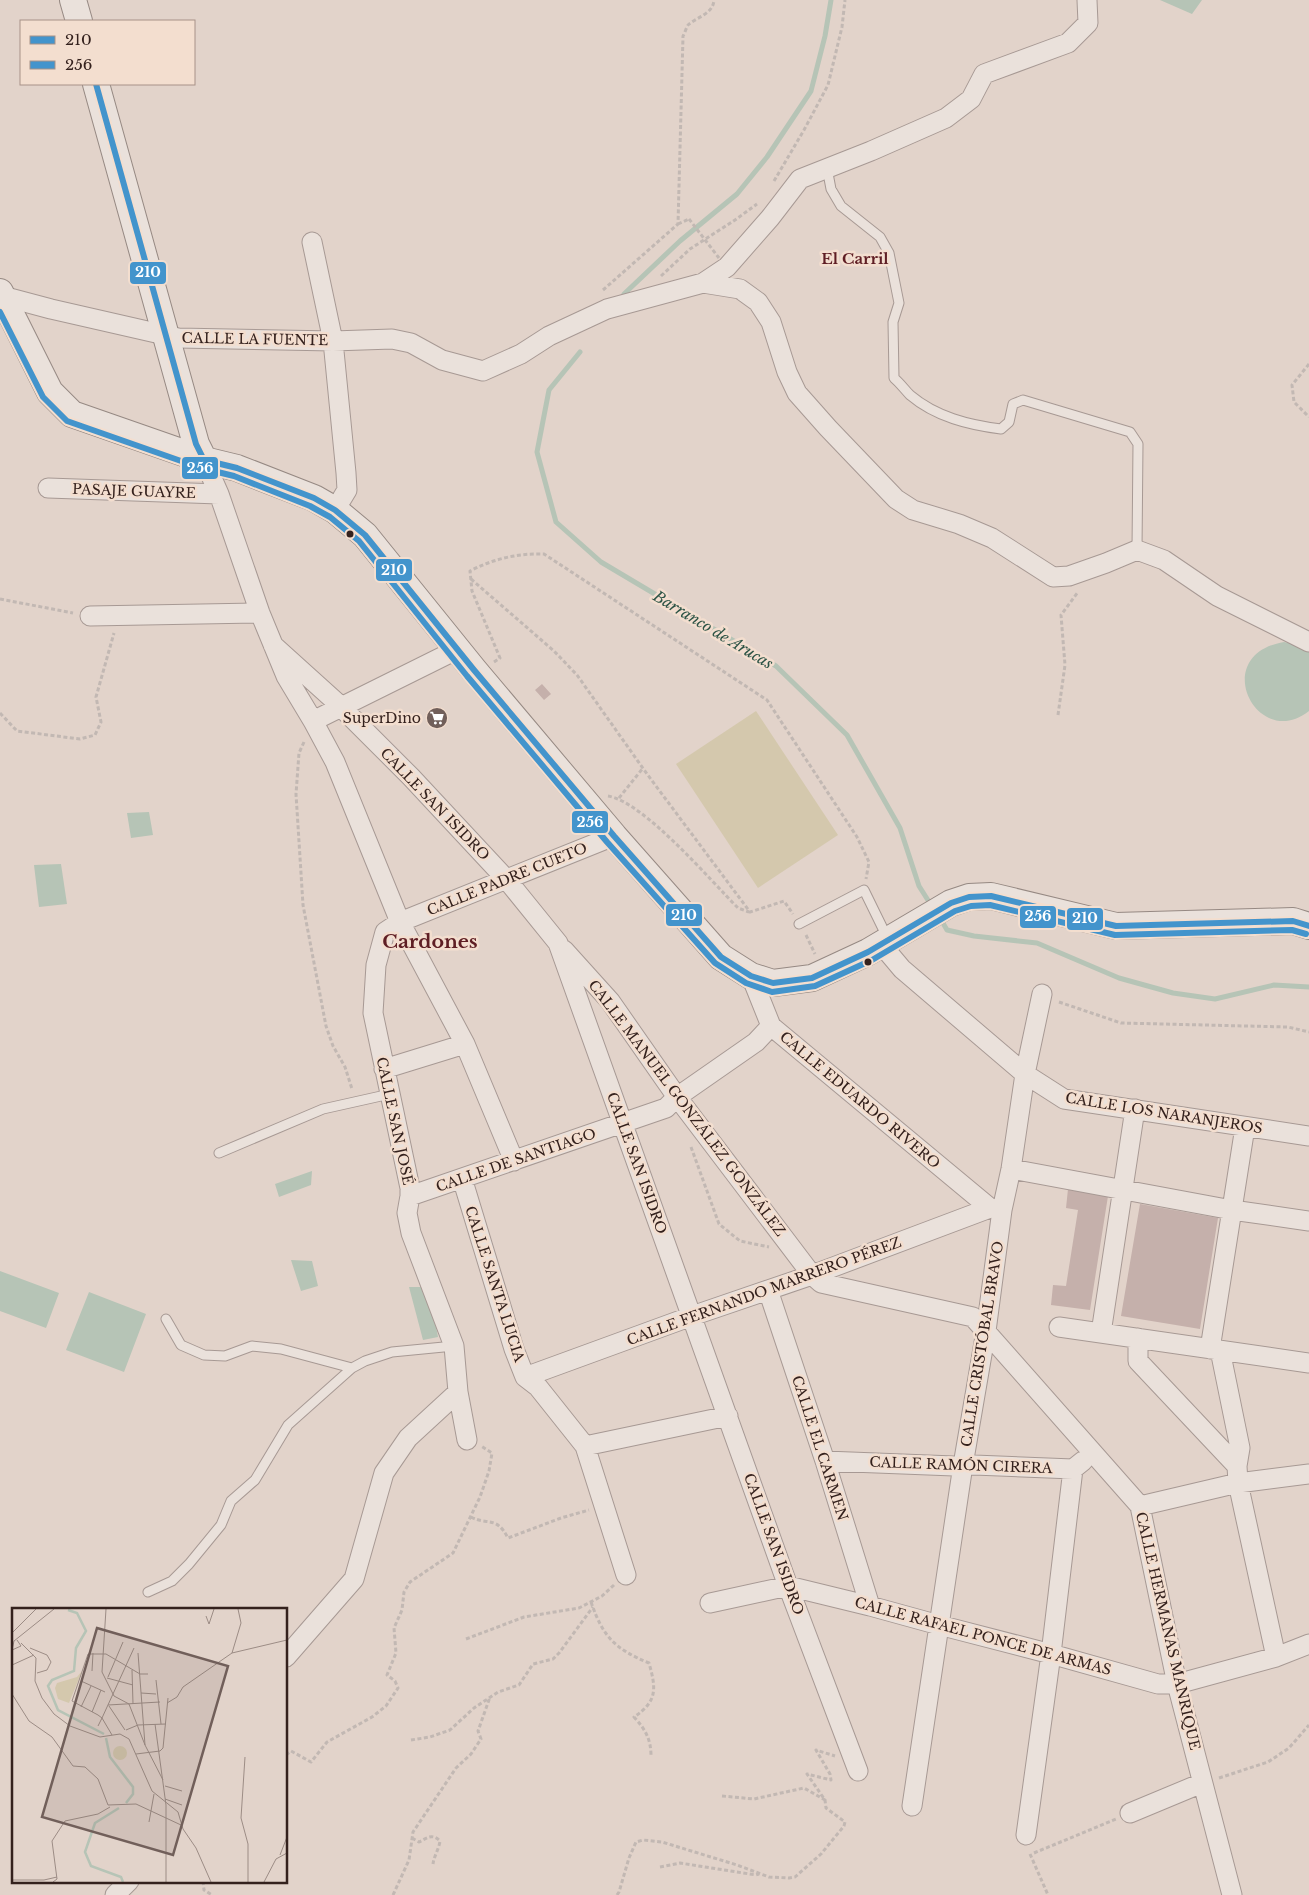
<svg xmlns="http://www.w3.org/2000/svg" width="1309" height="1895" font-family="'Libre Baskerville',serif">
	<rect width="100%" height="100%" fill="#e2d3ca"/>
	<path fill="#d4c8ad" d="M756 711 838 835 758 888 676 764Z"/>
	<path fill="#b6c4b6" d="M1160 0H1202L1192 14Z
		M1284 642 1297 645 1309 652V711C1257 752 1208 655 1284 642Z
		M149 812 153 835 131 838 127 813Z
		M61 864 67 904 39 907 34 865Z
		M312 1171 311 1185 279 1197 275 1184Z
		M291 1260 312 1261 318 1286 301 1291Z
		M0 1271 59 1293 46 1328 0 1311Z
		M409 1287H422L434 1315 438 1337 423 1340Z
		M89 1292 146 1314 124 1372 66 1350Z"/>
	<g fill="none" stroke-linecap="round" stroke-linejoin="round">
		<path stroke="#b6c4b6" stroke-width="5" d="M624 294 680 241 737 194 767 157 811 91 825 36 831 0
			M580 352 549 390 537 452 556 522 601 562 776 666 847 735 900 828 919 886 931 905
			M940 918 947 930 974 936 1037 943 1119 978 1173 993 1215 999 1274 985 1309 987"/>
	</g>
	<path fill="#c5b0ab" d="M542 684 551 694 544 700 535 690Z
		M1068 1189 1108 1196 1090 1310 1051 1305 1053 1285 1066 1286 1078 1210 1066 1208Z
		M1140 1204 1218 1218 1200 1329 1121 1316Z"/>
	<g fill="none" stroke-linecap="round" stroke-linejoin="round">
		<g stroke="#a79994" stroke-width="11">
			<path id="lane" d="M827 168 831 189 841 206 880 237 889 253 899 303 893 322 894 378C900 383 905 390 910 395 936 417 969 425 1001 429L1009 422 1013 404 1023 400 1130 432 1138 444 1137 550
				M799 924 864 890 887 937
				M219 1153 323 1109 390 1094
				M166 1319 181 1345 204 1355 225 1356 252 1346 281 1349 352 1368
				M148 1592 172 1581 189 1564 221 1525 231 1501 255 1480 288 1425 352 1368 365 1361 392 1352 454 1346"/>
		</g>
		<g stroke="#a79994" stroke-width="21">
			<path id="street" d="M312 242 333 341 346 473 347 490 335 510
				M703 283 727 267 770 218 800 179 871 151 946 118 971 99 984 74 1068 43 1088 23 1087 0
				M2 296 51 309 178 338 333 341 392 339 411 343 442 360 483 371 521 354 549 336 607 309 703 283 740 289 758 302 771 322 787 372 797 393 828 428 896 499 913 510 959 524 992 538 1053 577 1069 576 1106 563 1137 550 1164 560 1217 596 1309 642
				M204 460 219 494 260 613 286 676 313 721 335 762 400 922 465 1044 514 1161
				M48 488 219 494
				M90 616 260 613
				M273 645 335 701 411 777 507 880 558 943 788 1586 858 1771
				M313 721 458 649
				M881 944 902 969 1025 1074 1011 1169 1002 1210 986 1331 963 1465 912 1806
				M564 950 610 1001 677 1097 812 1275 821 1283 973 1317 1140 1506 1177 1684 1232 1895
				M751 976 771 1026 990 1208
				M1042 994 1025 1074 1064 1099 1309 1136
				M384 1069 465 1044
				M1011 1169 1232 1210 1309 1221
				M462 1178 514 1349 525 1377 538 1387 585 1446 626 1575
				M410 1196 666 1108 677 1097 756 1042 771 1026
				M768 1290 825 1461 870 1606
				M1059 1327 1309 1363
				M1101 1333 1135 1109
				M1138 1338V1361L1237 1466
				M1210 1349 1245 1127
				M1220 1350 1240 1448 1237 1466 1238 1483 1276 1657
				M525 1377 692 1316 812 1275 990 1208 1002 1210
				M467 1440 458 1392 454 1346 411 1233 407 1213 410 1196V1188L373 1013 376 965 385 932 400 922 614 836
				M585 1446 728 1416
				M825 1461 954 1466 974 1465 1073 1469 1083 1461
				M1140 1506 1238 1483 1309 1474
				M710 1603 788 1586 870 1606 939 1625 1051 1654 1158 1684H1177L1276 1657 1309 1644
				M286 1657 354 1579 384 1473 408 1438 458 1392
				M1130 1813 1202 1783
				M1026 1835 1051 1654 1073 1469
				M115 1895 129 1881"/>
		</g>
		<g stroke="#968983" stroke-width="28">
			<path id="secondary" d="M73 0 79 21
				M96 84 196 444 204 460
				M0 292 50 392 72 414 204 460 237 468 314 498 335 510 365 535 474 670 614 836 721 957 751 976 773 983 812 978 868 952 951 903 969 897 991 896 1116 926 1293 921 1309 926"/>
		</g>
		<path stroke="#c2b8b3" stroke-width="3" stroke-dasharray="4 2.5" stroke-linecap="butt" d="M774 181 804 130 828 85 842 27 845 0
			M678 224 689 219
			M661 276 690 249 735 220 757 204
			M603 290 678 224 683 36C685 33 686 28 688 25 697 17 713 14 714 0
			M1309 364 1292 385 1294 402 1309 417
			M471 579 554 651 577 675 647 774 750 912 784 901 793 914
			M0 599 73 613
			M494 662 500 658 472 591 470 571C493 559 518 553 544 554L767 700 857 837 869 862 866 879
			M0 713 17 731 80 739 95 735 101 722 96 697 114 633
			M1058 715 1065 665 1061 615 1078 592
			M304 742 299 753 296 794 303 905 326 1026 333 1046 345 1067 352 1089
			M608 796C644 802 710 880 738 908L749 912
			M619 798 643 768
			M806 935 815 954
			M1059 1002 1121 1023 1288 1027 1309 1032
			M691 1147 719 1224 740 1241 769 1247
			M471 1517C488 1526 496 1515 508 1538L561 1518 589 1510
			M591 1602C603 1637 615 1649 649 1663 656 1688 658 1701 634 1717 645 1729 651 1739 651 1756
			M466 1639 524 1617 579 1608 602 1596 614 1585
			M411 1740 430 1737 450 1730 474 1708 498 1692 519 1685 533 1664 553 1659 559 1653 593 1607
			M286 1755 291 1751 311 1762 327 1742 372 1717 386 1706 398 1688 395 1681 387 1675 396 1653 394 1628 402 1610 404 1592 410 1582 453 1553 480 1497 489 1471 492 1453 481 1446
			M1219 1778 1268 1762 1289 1748 1309 1725
			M722 1796 754 1799 804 1788 825 1800 807 1774 831 1780 830 1774 816 1750 835 1756
			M412 1838 419 1842C427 1838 432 1833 440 1841 439 1849 434 1856 433 1864
			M1034 1853 1116 1819
			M1030 1854 1048 1895
			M660 1867 680 1863 756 1875 759 1874
			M203 1881 204 1890 212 1895
			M393 1895 409 1860 413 1832 456 1768 471 1754 481 1739 478 1731 490 1697
			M617 1895 619 1892 629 1858 636 1842 643 1840 662 1842 737 1865 769 1877 789 1878 795 1877 821 1854 844 1826 845 1822 826 1808 825 1800"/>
		<use href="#lane" stroke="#eae1db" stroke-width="9"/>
		<use href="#street" stroke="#eae1db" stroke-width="19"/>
		<use href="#secondary" stroke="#eae1db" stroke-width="26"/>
		<path stroke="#c2b8b3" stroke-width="3" stroke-dasharray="4 2.5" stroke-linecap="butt" d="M689 219 719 258"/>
		<g stroke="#f3decf" stroke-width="10">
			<path id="bus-1" d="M96 84 196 444 204 460
				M204 460 237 468 314 498 335 510 365 535 474 670 614 836 721 957 751 976 773 983 812 978 868 952 951 903 969 897 991 896 1116 926 1293 921 1309 926"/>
		</g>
		<g stroke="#f3decf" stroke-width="10">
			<path id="bus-2" d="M0 312 43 397 67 421 201 468 234 476 310 506 330 517 359 541 467 676 607 842 715 963 746 983 772 992 815 986 872 960 955 911 971 906 990 905 1115 935 1292 930 1306 934"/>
		</g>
		<use href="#bus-1" stroke="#4394cc" stroke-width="6"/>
		<use href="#bus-2" stroke="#4394cc" stroke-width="6"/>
	</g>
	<defs>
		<g id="supermarket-disc" transform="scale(1.125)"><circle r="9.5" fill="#715f5a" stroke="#f3decf"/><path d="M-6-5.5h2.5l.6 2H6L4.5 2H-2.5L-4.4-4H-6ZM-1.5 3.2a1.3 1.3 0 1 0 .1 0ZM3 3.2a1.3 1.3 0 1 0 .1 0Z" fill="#fff"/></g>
	</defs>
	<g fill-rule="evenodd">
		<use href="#supermarket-disc" x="437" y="718"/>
	</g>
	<g fill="#34211d" stroke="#f3decf" stroke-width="2">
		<circle cx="350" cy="534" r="4.5"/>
		<circle cx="868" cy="962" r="4.5"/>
	</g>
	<g text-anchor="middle" stroke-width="5" stroke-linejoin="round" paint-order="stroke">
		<g font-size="14" fill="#34211d" stroke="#f3decf">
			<text transform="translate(255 339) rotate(1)" y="5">CALLE LA FUENTE</text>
			<text transform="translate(134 491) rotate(2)" y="5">PASAJE GUAYRE</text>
			<text transform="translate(435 804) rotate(46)" y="5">CALLE SAN ISIDRO</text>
			<text transform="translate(507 879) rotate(-22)" y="5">CALLE PADRE CUETO</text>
			<text transform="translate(860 1100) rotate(40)" y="5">CALLE EDUARDO RIVERO</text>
			<text transform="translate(687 1108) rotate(53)" y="5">CALLE MANUEL GONZÁLEZ GONZÁLEZ</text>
			<text transform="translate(1164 1113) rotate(9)" y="5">CALLE LOS NARANJEROS</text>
			<text transform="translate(395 1121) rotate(78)" y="5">CALLE SAN JOSÉ</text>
			<text transform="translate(516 1160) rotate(-19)" y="5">CALLE DE SANTIAGO</text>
			<text transform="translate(637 1163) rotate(70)" y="5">CALLE SAN ISIDRO</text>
			<text transform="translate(495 1284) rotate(72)" y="5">CALLE SANTA LUCIA</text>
			<text transform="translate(764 1291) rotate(-20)" y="5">CALLE FERNANDO MARRERO PÉREZ</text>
			<text transform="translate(982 1344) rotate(-81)" y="5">CALLE CRISTÓBAL BRAVO</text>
			<text transform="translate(820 1448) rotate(72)" y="5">CALLE EL CARMEN</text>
			<text transform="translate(961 1465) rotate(2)" y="5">CALLE RAMÓN CIRERA</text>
			<text transform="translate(774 1544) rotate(70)" y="5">CALLE SAN ISIDRO</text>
			<text transform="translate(1168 1631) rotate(77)" y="5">CALLE HERMANAS MANRIQUE</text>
			<text transform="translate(983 1636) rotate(15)" y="5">CALLE RAFAEL PONCE DE ARMAS</text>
		</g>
		<g font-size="14" fill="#34211d" stroke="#f3decf" text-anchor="end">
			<text x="421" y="723">SuperDino</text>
		</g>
		<g font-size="15" font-weight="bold" fill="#5f1e24" stroke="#f3decf">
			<text x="855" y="264">El Carril</text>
		</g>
		<g font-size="15" font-style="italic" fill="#2c5345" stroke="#f3decf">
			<text transform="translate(713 630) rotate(31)" y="5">Barranco de Arucas</text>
		</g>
		<g font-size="19" font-weight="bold" fill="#5f1e24" stroke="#f3decf">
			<text x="430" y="948">Cardones</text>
		</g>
	</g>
	<g transform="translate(12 1608)">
		<rect width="275" height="275" fill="#e2d3ca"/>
		<path d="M70 63 57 95 46 91 43 80 45 75 65 69ZM101 145a7 7 0 1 1 14 0a7 7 0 1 1-14 0Z" fill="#d4c8ad"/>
		<path fill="none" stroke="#b6c4b6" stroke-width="2.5" d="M56 2 65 5 74 23 64 40 62 63 40 72 36 78 46 102 92 126M94 130 98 149 121 179V186L114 195M107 200 83 215 73 244 79 258 109 269 111 274"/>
		<path fill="none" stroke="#9c8c85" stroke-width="1" d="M94 1 90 64 102 88 117 96 133 137M194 8 197 16 202 1M0 25 24 1M9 35 24 50 23 73 30 90 42 106 58 118 88 129 108 126 117 131 140 183 166 204 171 221 184 240 199 274M18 40 35 47 39 54 35 62 25 65M0 42 2 33 42 1M0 42 9 38 5 32M126 45 133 137 151 172M220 45 229 15 226 1M0 57 22 47M120 62 121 96M80 63 81 45M96 69 111 34M95 70 121 77M144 72 149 116M69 73 93 84M129 85 144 86M0 86 17 113 40 129 61 158 73 159 86 171 96 197 124 196 169 217M155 95 165 89 171 79 220 45 275 32M96 97 148 94M97 98 113 122M69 99 79 78M80 104 89 82M143 116 154 197V274M86 118 90 110 86 107 60 93 76 46H94L128 66H136M114 122 126 117 154 116M100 127 90 110 122 40M124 146 148 143 151 140 156 90M233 149 229 210 236 236V274M153 178 170 183M153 191 170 197M137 214 142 186M268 247 275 229M0 272H32L45 269M41 274 45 271 40 233 53 213 86 206 98 199M252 274 264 251 275 245"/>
		<path fill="#715f5a" fill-opacity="0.15" stroke="#715f5a" stroke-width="2.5" d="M85 20 216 58 161 247 30 209Z"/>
		<rect width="275" height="275" fill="none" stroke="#34211d" stroke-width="2.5"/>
	</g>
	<g stroke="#f3decf" stroke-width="2">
		<rect x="129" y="261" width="38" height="24" rx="5" fill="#4394cc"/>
		<rect x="181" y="456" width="38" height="24" rx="5" fill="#4394cc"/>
		<rect x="375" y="558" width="38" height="24" rx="5" fill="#4394cc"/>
		<rect x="571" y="810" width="38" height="24" rx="5" fill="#4394cc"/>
		<rect x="665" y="903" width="38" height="24" rx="5" fill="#4394cc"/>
		<rect x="1019" y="905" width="38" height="24" rx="5" fill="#4394cc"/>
		<rect x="1066" y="907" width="38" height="24" rx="5" fill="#4394cc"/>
	</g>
	<g font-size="14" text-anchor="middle" font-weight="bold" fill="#fff">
		<text x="148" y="277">210</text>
		<text x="200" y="473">256</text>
		<text x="394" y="575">210</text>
		<text x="590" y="827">256</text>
		<text x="684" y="920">210</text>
		<text x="1038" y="921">256</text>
		<text x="1085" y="923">210</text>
	</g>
	<rect x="20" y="20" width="175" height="65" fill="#f3decf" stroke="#a79288"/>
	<rect x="30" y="36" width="25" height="8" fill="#4394cc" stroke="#a79288"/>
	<text x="65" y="45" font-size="15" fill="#34211d">210</text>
	<rect x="30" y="61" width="25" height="8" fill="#4394cc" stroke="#a79288"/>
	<text x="65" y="70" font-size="15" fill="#34211d">256</text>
</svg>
